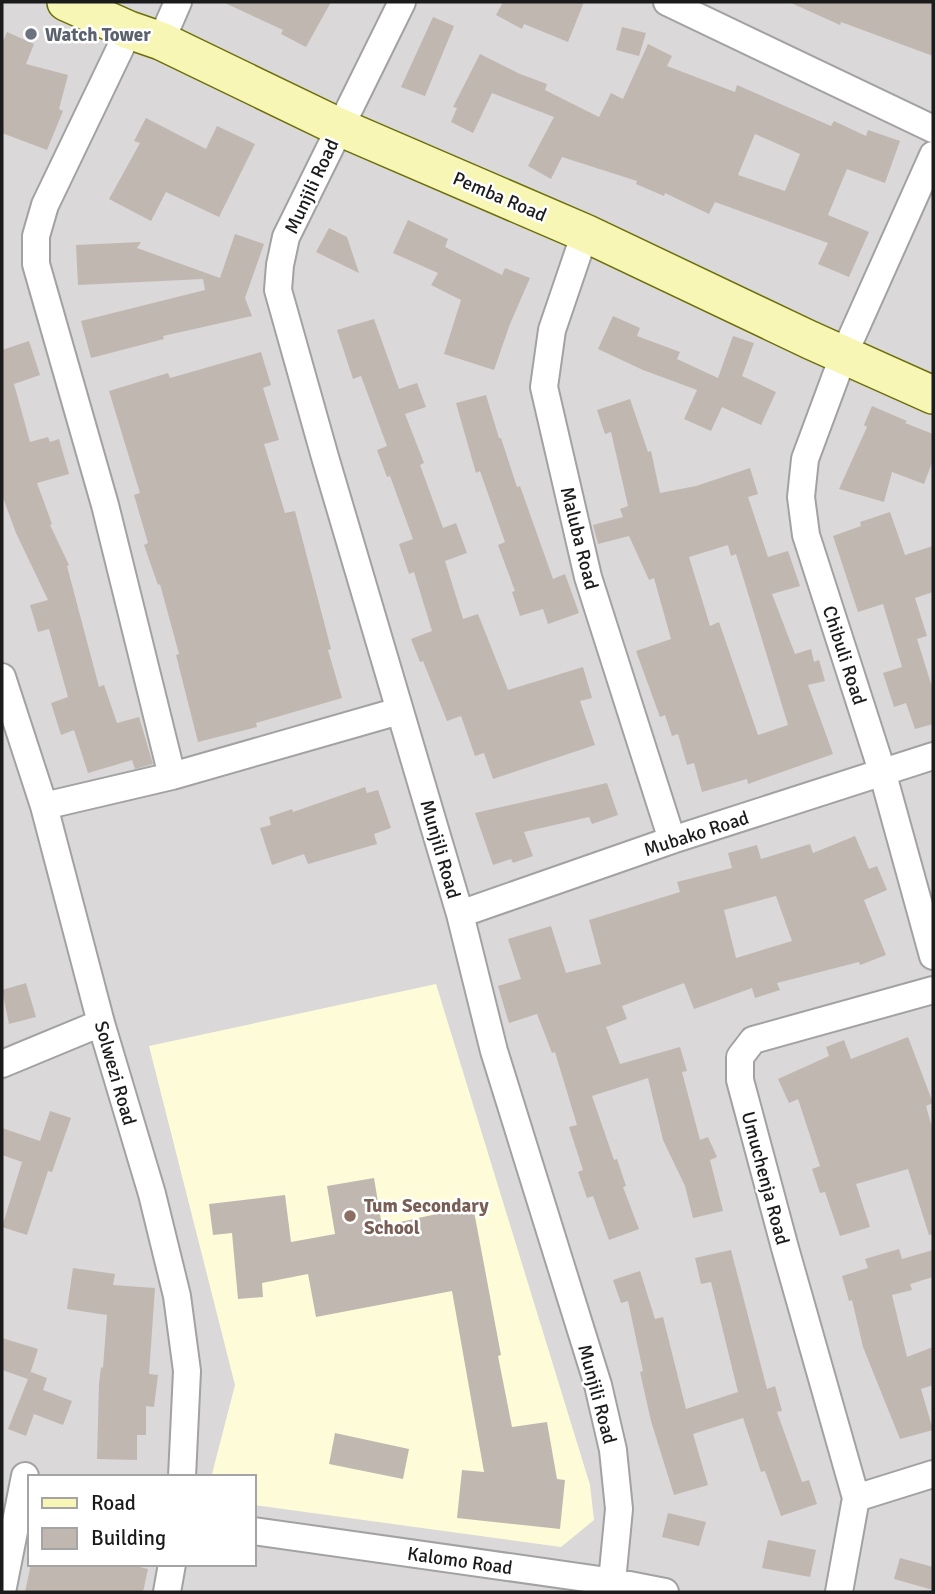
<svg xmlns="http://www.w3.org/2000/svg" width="935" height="1594" font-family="Signika,sans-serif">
	<rect width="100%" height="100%" fill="#ede8e1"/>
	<path fill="#dad8d8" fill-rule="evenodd" d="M2 2H933V1592H2ZM30 1477H254V1564H30Z"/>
	<path fill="#fefcd8" d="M436 984 590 1485 594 1520 561 1547 254 1505V1477H213L212 1474 235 1385 149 1046Z"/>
	<path fill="#c1b7b1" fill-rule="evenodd" d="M223 2H331L306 47 281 34 283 30Z
		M503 2H584L568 42 524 24 522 29 496 15Z
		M789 2H933V56L841 22 840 25Z
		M433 17 454 26 425 96 401 87Z
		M622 27 646 33 639 56 616 50Z
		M7 32 34 44 26 64 68 75 59 109 63 111 47 150 2 133V44Z
		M648 44 672 56 667 66 735 92 737 85 831 126 834 121 866 136 868 130 900 141 885 183 847 169 828 215 869 232 849 277 818 264 828 243 715 202 709 214 665 193 664 196 636 184 637 181 562 157 551 179 528 166 554 117 492 93 473 133 451 122 457 108 453 107 480 54 520 74 547 84 545 90 599 117 611 93 623 99ZM755 134 800 154 785 191 738 175Z
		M146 118 206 149 217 126 255 144 219 217 166 192 151 221 109 199 140 143 134 141Z
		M408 220 448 239 445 247 502 275 505 268 530 278 510 324 494 370 444 354 461 300 431 285 438 273 393 253Z
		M329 228 347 237 359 273 316 252Z
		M235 234 264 244 245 298 252 316 163 336 164 339 91 358 81 321 205 290 203 279 78 285 76 245 141 242 137 248 220 278Z
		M613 316 640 328 637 336 680 352 677 359 718 378 733 336 754 343 742 376 776 392 761 425 722 407 711 431 684 419 697 390 643 370 598 349Z
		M374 319 399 389 417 383 426 407 405 414 424 463 420 465 443 528 456 523 467 553 445 561 463 619 478 614 508 690 583 667 592 698 580 701 595 745 493 779 484 753 475 756 461 716 447 721 423 661 420 662 411 639 432 631 414 572 409 574 399 544 413 539 390 476 387 477 377 450 387 446 361 376 353 379 337 330Z
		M29 341 40 375 14 384 30 442 48 437 50 442 59 439 69 474 37 483 52 524 50 525 69 565 67 566 99 687 104 685 117 723 139 717 153 764 135 769 132 760 88 773 74 730 61 735 51 703 68 697 49 629 38 632 30 605 48 600 16 533 2 495V350Z
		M261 352 271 385 263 388 279 440 264 444 285 513 295 511 331 649 328 650 342 698 256 723 257 727 198 742 176 655 179 654 160 584 158 585 144 545 148 543 134 495 140 493 109 391 168 373 170 378Z
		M486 395 499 438H501L517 487 520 486 553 579 565 574 579 613 548 624 543 609 520 616 512 592 515 591 498 545 505 542 480 471 476 473 456 403Z
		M630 399 648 452 651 451 660 493 696 486 750 468 758 494 748 497 768 557 788 551 800 586 772 594 795 654 811 649 814 662 819 660 825 681 808 685 833 754 748 784 747 779 702 792 694 763 687 765 678 734 672 736 665 715 660 717 636 651 671 639 654 578 649 580 629 536 598 544 593 525 623 517 620 509 628 506 611 432 605 434 597 410ZM728 545 731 556 736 554 788 725 758 735 719 622 710 626 689 557Z
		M872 406 907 421 905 423 933 434V460L924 484 892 472 884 502 839 489 867 427 864 425Z
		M890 512 905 555 933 546V592L915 598 927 636 917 639 933 690V724L915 729 906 703 894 707 883 673 902 667 883 604 858 612 833 536 861 526 860 522Z
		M607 783 618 815 592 824 589 817 524 832 533 856 513 863 511 859 493 865 475 813Z
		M365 787 367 793 378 790 391 828 374 834 377 844 308 864 304 854 272 865 260 828 271 825 269 817 292 809 293 812Z
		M855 836 869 869 877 866 887 890 864 900 886 955 860 965 859 962 777 983 780 990 755 998 752 988 694 1009 684 983 622 1006 627 1019 606 1027 620 1064 680 1047 687 1071 682 1072 700 1140 708 1137 717 1157 710 1160 723 1211 693 1218 685 1186 663 1140 648 1078 592 1096 614 1160 617 1159 626 1186 623 1187 639 1229 609 1240 593 1196 587 1198 578 1172 583 1170 569 1127 577 1125 555 1052 552 1053 537 1014 509 1023 498 986 521 979 508 939 551 926 566 973 601 964 589 920 680 892 677 882 732 868 728 853 757 845 761 859 810 844 813 853ZM776 896 792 941 736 958 724 910Z
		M26 983 36 1017 9 1024 2 990Z
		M908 1037 933 1103 926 1106 933 1131V1234L929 1235 908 1169 856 1184 870 1227 840 1236 825 1192 820 1193 812 1169 820 1166 798 1099 789 1103 778 1079 829 1056 826 1047 844 1040 851 1059Z
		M50 1111 71 1118 52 1172 48 1171 27 1235 2 1227 22 1162 2 1155V1128L40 1141Z
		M374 1178 382 1226 473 1206 501 1355 498 1356 512 1427 547 1422 557 1479 565 1480 560 1529 457 1518 462 1470 484 1472 452 1291 316 1317 308 1274 262 1283 263 1297 238 1299 232 1233 213 1235 209 1204 285 1195 291 1242 335 1234 327 1186Z
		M899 1249 902 1259 933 1250V1277L910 1284 912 1290 892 1295 907 1357 933 1347V1385L921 1389 933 1430 900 1439 863 1347 852 1300 849 1301 842 1276 868 1268 865 1259Z
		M731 1250 767 1389 775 1386 782 1411 777 1412 802 1482 809 1480 817 1504 781 1516 765 1471 761 1472 743 1418 693 1434 708 1485 674 1495 651 1421 640 1372 643 1371 628 1301 621 1303 613 1280 640 1271 655 1319 663 1317 686 1409 738 1392 711 1282 701 1284 695 1258Z
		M73 1268 115 1274 113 1285 155 1288 149 1374 158 1375 154 1407 146 1406V1435H137V1460L97 1459 99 1384 101 1367 103 1368 107 1315 67 1309Z
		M2 1338 38 1349 29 1377 31 1372 47 1378 43 1390 72 1401 63 1425 34 1414 26 1436 8 1429 28 1379 2 1370Z
		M335 1433 409 1449 403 1479 329 1464Z
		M668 1513 706 1522 699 1546 662 1537Z
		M768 1540 816 1550 810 1577 762 1568Z
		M900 1558 933 1567V1590L894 1579Z
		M31 1564H127L148 1569 143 1592H25Z"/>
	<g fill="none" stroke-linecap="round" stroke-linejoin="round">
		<g stroke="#a2a2a2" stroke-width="30">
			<path id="street" d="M402 2 286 237 280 265 278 290 325 457 460 914 494 1051 598 1385 613 1450 619 1509 611 1592
				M667 2 933 129
				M129 30 45 205 36 236V264L105 505 172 776
				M161 41 178 2
				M933 155 844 354 805 459 801 497 806 535 882 771 933 956
				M585 233 552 330 544 387 588 577 672 840
				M2 677 44 806 101 1023 152 1194 177 1296 187 1371 182 1477
				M44 806 172 776 399 711
				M460 914 672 840 933 756
				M2 1064 101 1023
				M856 1498 933 1474
				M254 1531 614 1582 665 1592
				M2 1592 25 1476
				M167 1592 172 1564
				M839 1592 856 1498 785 1248 740 1080V1057L753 1040 933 990"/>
		</g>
		<g stroke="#6c6f06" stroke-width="40">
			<path id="secondary" d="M66 2 129 30 161 41 339 127 585 233 810 340 933 395"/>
		</g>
		<use href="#street" stroke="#fff" stroke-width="26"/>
		<use href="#secondary" stroke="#f8f6b4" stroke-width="37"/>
	</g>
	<circle fill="#6b7280" stroke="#fff" stroke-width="2.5" cx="31" cy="34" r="7"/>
	<circle fill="#8d6e63" stroke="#fff" stroke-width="2.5" cx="350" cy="1216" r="7"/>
	<g text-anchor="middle" stroke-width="5" stroke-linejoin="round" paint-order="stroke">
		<g font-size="19" font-weight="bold" fill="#5b616d" stroke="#fff" text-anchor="start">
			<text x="45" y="41">Watch Tower</text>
		</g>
		<g font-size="19" fill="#1b1b1b" stroke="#fff">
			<text transform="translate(311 186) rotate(-65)" y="7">Munjili Road</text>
			<text transform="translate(500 196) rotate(23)" y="7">Pemba Road</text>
			<text transform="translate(580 538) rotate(76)" y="7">Maluba Road</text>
			<text transform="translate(845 655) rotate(72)" y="7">Chibuli Road</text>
			<text transform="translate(696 833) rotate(-18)" y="7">Mubako Road</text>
			<text transform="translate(441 849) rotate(74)" y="7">Munjili Road</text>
			<text transform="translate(116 1073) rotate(74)" y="7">Solwezi Road</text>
			<text transform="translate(766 1178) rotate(75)" y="7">Umuchenja Road</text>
			<text transform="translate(598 1394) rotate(75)" y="7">Munjili Road</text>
			<text transform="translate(460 1560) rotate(8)" y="7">Kalomo Road</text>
		</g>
		<g font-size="19" font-weight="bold" fill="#785e54" stroke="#fff" text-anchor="start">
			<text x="364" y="1212">Tum Secondary<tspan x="364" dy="22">School</tspan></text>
		</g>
	</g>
	<rect width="935" height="1594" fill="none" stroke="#1b1b1b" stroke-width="7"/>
	<rect x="28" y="1475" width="228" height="91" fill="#ffffff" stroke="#a4a4a4" stroke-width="2"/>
	<rect x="42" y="1498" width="35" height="10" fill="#f8f6b4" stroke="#a4a4a4" stroke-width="2"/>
	<text x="91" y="1510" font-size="21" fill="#1b1b1b">Road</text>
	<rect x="42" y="1528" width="35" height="21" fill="#c1b7b1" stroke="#a4a4a4" stroke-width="2"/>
	<text x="91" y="1545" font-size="21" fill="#1b1b1b">Building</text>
</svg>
